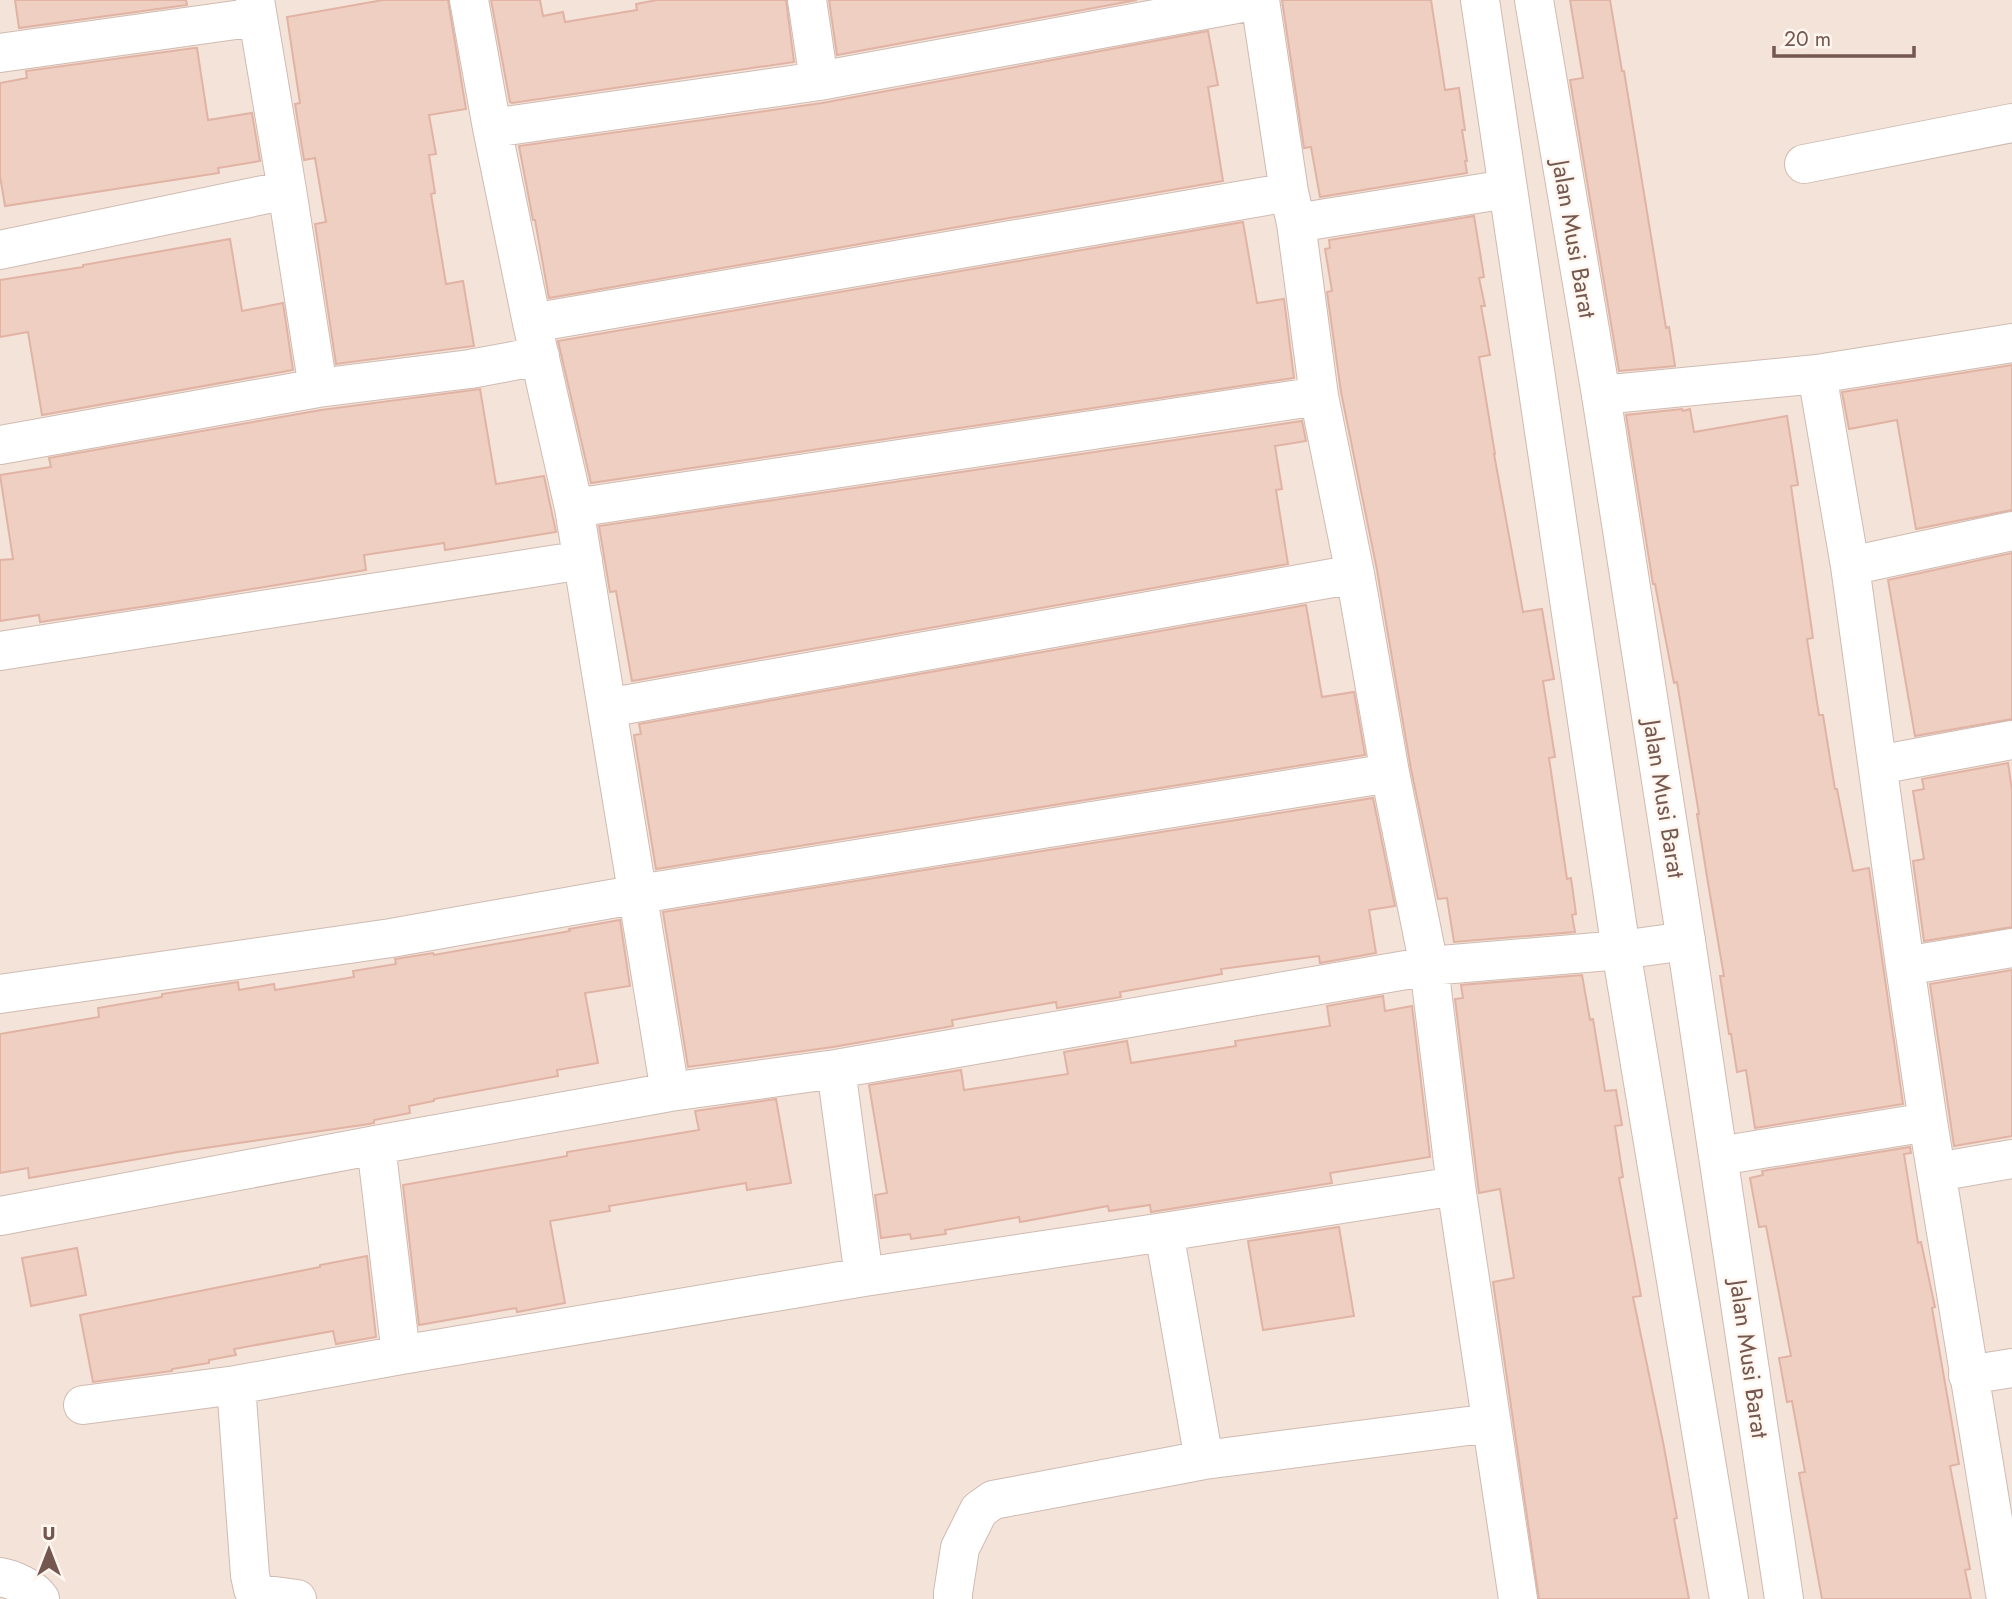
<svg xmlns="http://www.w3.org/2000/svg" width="2012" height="1599" font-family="Jost,sans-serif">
	<rect width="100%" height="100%" fill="#fbf2e9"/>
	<path fill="#f3e3d8" d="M0 0H2012V1599H0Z"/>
	<path fill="#efcfc2" stroke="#e1b3a4" stroke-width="2" d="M15 0H186L187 5 19 28Z
		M383 0H448L466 109 429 115 436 154 429 155 435 193 431 194 446 284 463 281 474 346 336 364 315 224 326 222 315 158 304 160 295 104 300 103 287 17Z
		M491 0H540L543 16 563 12 565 22 637 10 636 4 657 0H786L794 62 512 103 510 102Z
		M829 0H1137L837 55Z
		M1282 0H1431L1445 90 1459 88 1465 130H1462L1467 161H1465L1467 173 1320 197 1311 147 1304 148Z
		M1570 0H1610L1622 71H1624L1666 328 1669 327 1675 366 1619 371 1570 80 1583 78Z
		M1208 31 1218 85 1208 87 1223 181 549 298 535 220H533L519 146 822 103Z
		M194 48H197L208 120 252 113 260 161 218 168 219 173 5 206 0 176V83L27 78 26 71Z
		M1474 216 1484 277 1479 278 1485 306H1481L1490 355 1479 357 1495 454H1494L1523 612 1542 609 1548 645 1554 679 1543 681 1555 757 1549 758 1567 879 1571 878 1576 914 1572 915 1575 932 1454 942 1447 898 1438 899 1411 769 1377 570 1341 392 1327 292 1332 291 1325 249 1330 248 1329 240Z
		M1243 222 1257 303 1284 299 1294 378 591 483 558 341Z
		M230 239 242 311 283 303 293 370 42 415 28 332 0 337V280L83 267V265Z
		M2012 365V510L1916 529 1897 420 1849 429 1842 392Z
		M480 389 496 484 544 476 556 532 445 550 444 543 364 555 366 570 174 602 40 622 39 615 0 621V560L13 559 0 475 51 467 49 458 321 410Z
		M1682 409 1683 411 1690 409 1694 432 1787 416 1798 485 1791 486 1813 638 1807 639 1819 715H1823L1835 789H1837L1853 871 1869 868 1903 1104 1755 1128 1746 1070 1737 1072 1731 1034H1729L1720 976H1724L1708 883 1697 814H1699L1677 682 1674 683 1655 584H1653L1626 415Z
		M1302 421 1306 441 1275 446 1282 489 1276 490 1288 564 632 681 616 591 610 592 599 526Z
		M2012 553V719L1915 736 1888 580Z
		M1306 605 1322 697 1354 692 1365 755 656 869 634 735 641 734 639 724Z
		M2008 763 2012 790V927L1924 941 1913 861 1924 859 1913 791 1924 789 1922 779Z
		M1373 798 1395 906 1369 910 1376 953 1320 963 1319 956 1221 969 1222 974 1120 992 1121 997 1057 1008 1056 1002 952 1020 953 1026 833 1047 688 1067 663 912Z
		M620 920 630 986 585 993 598 1063 557 1070 558 1076 434 1099V1101L409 1106 410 1113 374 1120V1123L369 1124 178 1152 29 1178 28 1168 0 1173V1034L99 1017 98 1008 162 997V994L238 982 239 990 274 984 275 990 354 977 353 971 396 964 395 959 433 953 434 955 570 931 569 929Z
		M2012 970V1136L1954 1146 1930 984Z
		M1582 975 1590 1020 1593 1019 1605 1091 1616 1090 1622 1125 1615 1126 1623 1177 1619 1178 1641 1296 1633 1297 1663 1442 1677 1518 1674 1519 1689 1599H1539L1493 1282 1514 1278 1500 1189 1479 1193 1455 999 1463 998 1461 985Z
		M1383 996 1385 1011 1412 1006 1430 1157 1330 1173 1332 1183 1151 1212 1150 1205 1109 1211 1108 1206 1020 1222 1019 1217 945 1230 946 1234 911 1239 910 1234 881 1238 875 1195 887 1193 869 1085 961 1070 964 1090 1068 1074 1064 1052 1127 1041 1131 1063 1236 1046 1235 1041 1330 1026 1327 1006Z
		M776 1099 791 1183 747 1190 746 1183 609 1206 610 1211 550 1221 565 1303 517 1312 516 1308 419 1325 403 1185 567 1156V1152L699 1130 695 1111Z
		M1910 1147 1911 1153 1904 1154 1918 1243 1921 1242 1935 1307 1932 1308 1959 1464 1950 1466 1970 1569 1965 1570 1971 1599H1822L1799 1473 1805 1472 1792 1401 1787 1402 1779 1358 1791 1356 1766 1226 1759 1227 1750 1178 1763 1175 1762 1171Z
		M1339 1227 1354 1316 1263 1330 1248 1241Z
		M77 1248 86 1295 31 1306 22 1258Z
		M367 1256 376 1337 336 1344 333 1331 234 1349 236 1355 209 1360V1363L172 1369V1371L93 1382 80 1315 320 1267V1265Z"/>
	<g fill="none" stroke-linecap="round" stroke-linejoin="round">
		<g stroke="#cfbbb2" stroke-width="40">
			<path id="street" d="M255 0 287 190 318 388
				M469 0 492 128 532 323 574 508 670 1092
				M807 0 819 81
				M1260 0 1289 192 1296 223 1319 396 1355 574 1390 773 1429 966 1456 1186 1518 1599
				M0 53 257 17
				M492 128 819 81 1258 0
				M1804 164 2012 123
				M1296 223 1507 189
				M0 250 287 190
				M532 323 1289 192
				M1817 374 1850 566 1905 966 1928 1122 2006 1599
				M1601 395 1817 374 2012 343
				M0 445 318 388 470 369 540 356
				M574 508 1319 396
				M1850 566 2012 531
				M0 651 583 560
				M607 708 1355 574
				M1878 765 2012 740
				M1905 966 2012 948
				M0 994 391 938 639 894 1390 773
				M836 1069 864 1277
				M376 1145 401 1355
				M1719 1156 1928 1122
				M1937 1172 2012 1159
				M0 1216 376 1145 670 1092 836 1069 1429 966 1621 950 1686 941
				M1164 1232 1204 1460
				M1968 1375 2012 1368
				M236 1385 250 1575 253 1589 260 1594 297 1599
				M83 1405 236 1385 401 1355 864 1277 1164 1232 1456 1186
				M0 1577C12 1579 33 1588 40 1599
				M953 1599V1593L960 1548 979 1510 993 1500 1204 1460 1491 1423"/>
		</g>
		<g stroke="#d1bab0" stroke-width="40">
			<path id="secondary" d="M1480 0 1621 950 1729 1599
				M1534 0 1601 395 1686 941 1784 1599"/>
		</g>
		<use href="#street" stroke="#fff" stroke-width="38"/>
		<use href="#secondary" stroke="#fff" stroke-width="38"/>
	</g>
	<g text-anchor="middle" stroke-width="5" stroke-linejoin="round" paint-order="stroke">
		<g font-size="24" fill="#74574e" stroke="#fef6ef">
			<text transform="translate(1574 239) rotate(80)" y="8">Jalan Musi Barat</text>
			<text transform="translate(1664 799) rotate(81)" y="8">Jalan Musi Barat</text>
			<text transform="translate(1749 1359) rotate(82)" y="8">Jalan Musi Barat</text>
		</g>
	</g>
	<g transform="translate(49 1550)" stroke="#fef6ef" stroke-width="5" paint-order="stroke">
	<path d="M0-5L12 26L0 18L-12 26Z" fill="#74574e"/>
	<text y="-10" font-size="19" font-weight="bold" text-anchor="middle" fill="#74574e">U</text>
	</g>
	<path d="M1774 46v10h140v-10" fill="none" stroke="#74574e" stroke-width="3.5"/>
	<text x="1784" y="46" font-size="21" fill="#74574e" stroke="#fef6ef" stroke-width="5" paint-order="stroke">20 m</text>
</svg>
